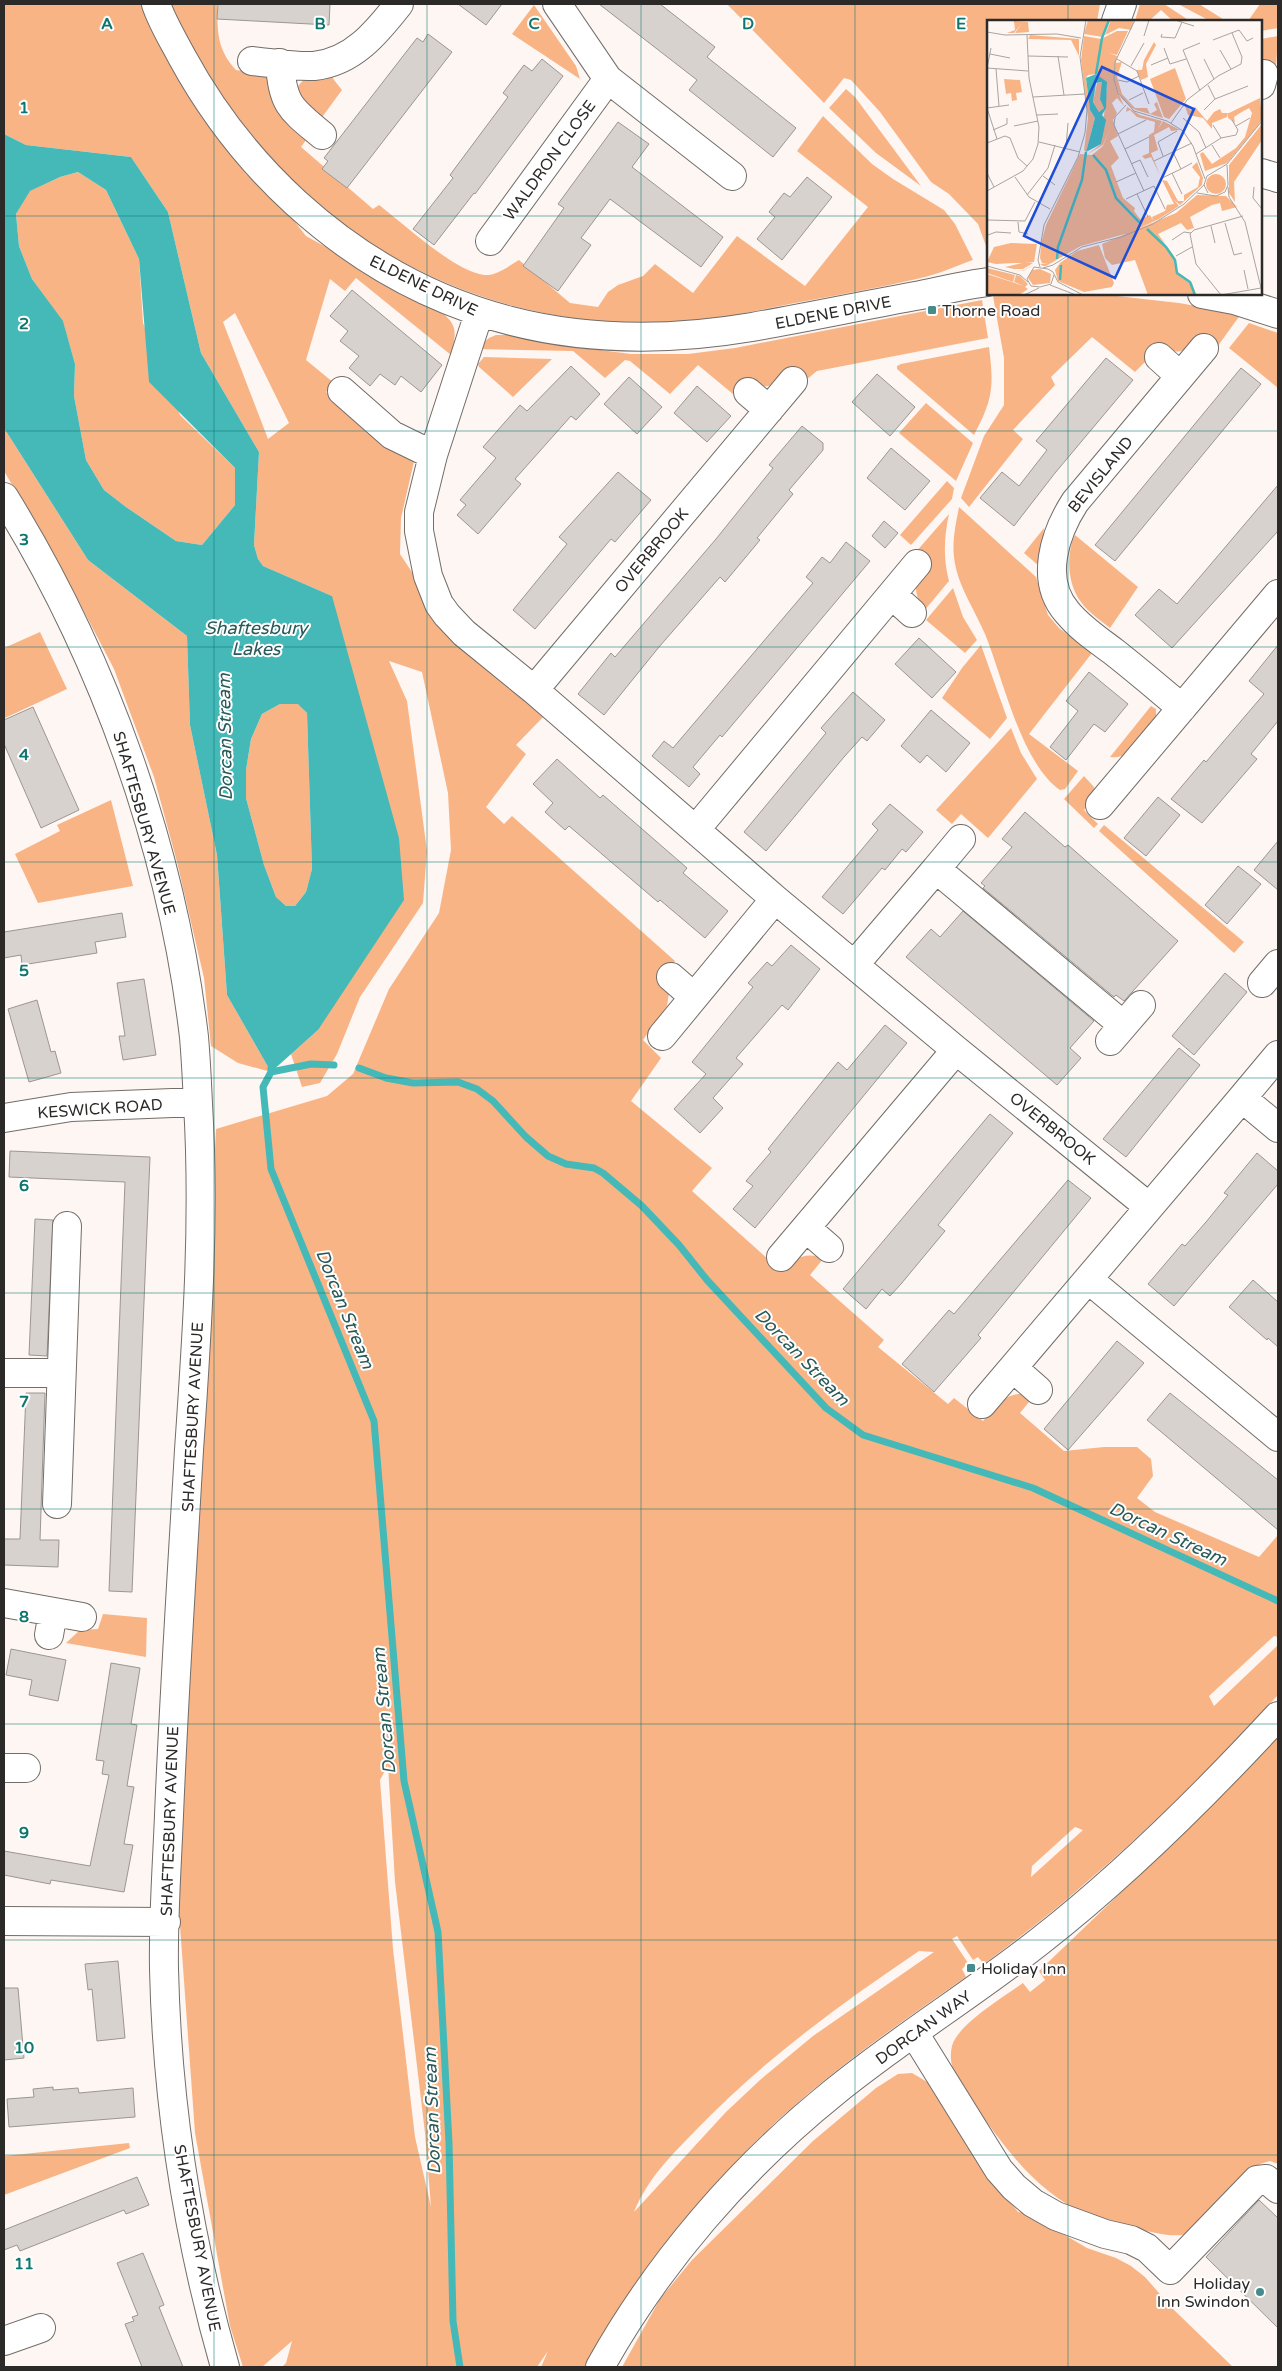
<svg xmlns="http://www.w3.org/2000/svg" width="1282" height="2371" font-family="'Varela Round',sans-serif">
	<rect width="100%" height="100%" fill="#fdf6f2"/>
	<path fill="#f9b486" fill-rule="evenodd" d="M4 4H217C218 32 216 48 236 70L263 74 268 78 309 136 301 147 373 209 379 205C404 224 454 271 484 275 496 276 509 266 519 260L570 303 598 307 608 292 618 285 643 276 655 264 693 293 737 236 805 286 868 207 797 151 823 116 872 164 893 179 944 210 955 224 973 260C956 266 939 274 921 278 879 288 837 295 795 303 767 308 739 316 711 319 556 338 409 290 294 184 263 155 237 120 211 86L195 105 246 174 271 191 306 236 436 308C458 324 457 330 451 355L356 278 345 291 330 279 306 360 334 383 326 392 367 433 415 457 401 518 400 554 444 621 546 714 516 745 526 754 486 807 504 824 512 816 675 961 662 978 669 993 667 1006 643 1040 661 1058 631 1101 712 1168 692 1191 778 1268C794 1260 807 1250 823 1259L810 1275 884 1340 878 1347 948 1404 954 1398 983 1421C997 1405 1009 1387 1033 1397L1020 1413 1064 1451 1104 1447H1137L1151 1459 1153 1476 1137 1498 1155 1512 1259 1557 1278 1535V1637L1274 1636 1209 1696 1214 1706 1278 1645V1695C1216 1761 1152 1827 1082 1886 1051 1914 1017 1939 984 1964L978 1957 973 1960 957 1936 952 1939 968 1963 962 1969 966 1977C878 2038 788 2100 718 2182 668 2239 629 2304 586 2367H541L548 2351 537 2367H282L286 2363 292 2341 262 2367H243L230 2326 195 2133 178 1898 216 1129 327 1096 353 1074 389 989 439 913 451 850 448 793 422 672 389 661 407 701 427 851 423 903 360 997 337 1054 320 1083 302 1087 291 1054 318 1030 332 596 263 566 258 559 254 545 259 452 201 353 168 212 131 157 26 145 4 134ZM235 313 289 423 268 439 223 322ZM388 1765 395 1882 425 2133 431 2207 415 2137 393 1949 380 1780ZM1075 1827 1083 1830 1031 1877 1032 1866ZM919 1951 934 1952 813 2036 760 2080 726 2112 634 2212C648 2178 670 2157 695 2131 762 2061 839 2005 919 1951Z
		M727 4H1100L1097 21H988V246H986L978 224 949 194 931 182 880 112 851 80 844 78 824 103Z
		M1140 4H1164L1190 21H1173L1161 10 1149 21H1135Z
		M1178 4H1199L1226 21H1210Z
		M1260 4H1278V28L1261 31V21H1248Z
		M534 5 576 66 580 79 512 34Z
		M1278 36 1276 68 1261 64V39Z
		M329 70 334 80 342 90 320 120 294 94C301 77 313 74 329 70Z
		M846 89 855 97 921 186 876 153 829 108Z
		M78 172 106 190 139 259 143 323 180 415 235 468V505L202 545 176 541 126 507 104 490 86 460 74 396 75 364 63 322 32 279 19 246 16 214 29 191 60 177Z
		M1020 294H1099L1179 303 1241 314 1217 347 1201 334C1188 351 1181 356 1160 347L1135 372 1092 337 1051 377 1055 385 1013 430 1023 439 969 507 961 498 984 436 1004 405V358L993 296Z
		M982 300 988 338 817 371 806 380 776 383 769 386 759 387 746 380 733 394 698 365 670 394 630 361 625 360 605 378 573 351 476 349 489 338 496 335H508L554 344 631 354H688L735 348Z
		M1249 323 1278 333V388L1229 348Z
		M989 347C994 387 993 399 974 435L897 369V366L901 364Z
		M484 357 552 359 513 397 479 367 478 364Z
		M926 403 973 443 956 481 899 433Z
		M4 428 88 560 187 636 190 725 217 855 227 995 271 1072 238 1063 211 1046 204 978 177 862 154 777 114 669 66 577 4 471Z
		M947 481 954 488 952 499 911 545 900 535Z
		M959 507 1036 577 1048 615 1059 628 1092 653 1029 734 1078 771 1065 789 1060 790C1021 763 1003 678 985 634 974 608 957 585 954 557 952 540 956 523 959 507Z
		M949 514C944 536 943 559 949 581L924 611C912 594 916 573 915 553Z
		M1044 528 1039 566 1024 553Z
		M1075 535 1138 587 1110 628C1100 620 1088 612 1081 602 1067 584 1066 554 1075 535Z
		M953 588 963 617 977 640 965 653 926 620Z
		M40 632 67 689 5 718 4 648Z
		M981 645 1007 718 990 739 942 698 962 668Z
		M298 703 307 713 312 869 306 892 295 906H286L276 897 264 865 246 798V770L251 739 262 714 280 704Z
		M1151 706 1156 709V717C1145 732 1132 761 1110 757Z
		M1011 728 1021 753 1037 779 988 838 961 814 952 824 936 810Z
		M1084 776 1094 787 1093 798 1084 810 1098 824 1094 828 1064 799Z
		M111 800 133 886 38 903 15 854 60 831 57 825Z
		M1104 825 1244 942 1234 953 1099 831Z
		M103 1614 147 1618 146 1657 66 1643 80 1630 98 1629Z
		M1278 1735V2164L1270 2161 1260 2164 1190 2233C1175 2239 1153 2232 1138 2229 1122 2225 1104 2223 1090 2216 1040 2195 1008 2152 978 2110 964 2090 946 2071 952 2046 958 2024 1004 1997 1023 1983L1030 1992 1045 1980 1039 1971 1228 1790Z
		M912 2073 934 2086 985 2169 1018 2212 1027 2213 1087 2248 1116 2258 1131 2266 1145 2277 1174 2310 1233 2367H622L660 2299 692 2260 813 2141 876 2088 898 2074Z
		M129 2143 130 2148 4 2195V2156Z"/>
	<path fill="#44b9b8" fill-rule="evenodd" d="M4 134 26 145 131 157 168 212 201 353 259 452 254 545 258 559 263 566 332 596 399 838 404 900 318 1030 271 1072 227 995 217 855 190 725 187 636 88 560 4 428ZM78 172 106 190 139 259 149 382 235 468V505L202 545 176 541 126 507 104 490 86 460 74 396 75 364 63 321 32 279 19 246 16 214 30 191 60 177ZM280 704H298L307 713 312 869 306 892 295 906H286L276 897 264 865 246 798V770L251 739 262 714Z"/>
	<g fill="none" stroke-linecap="round" stroke-linejoin="round">
		<path stroke="#44b9b8" stroke-width="7" d="M271 1068V1072L311 1064 334 1065
			M359 1068 386 1078 413 1083 458 1082 477 1089 493 1101 526 1137 548 1156 566 1164 594 1168 603 1173 642 1206 679 1245 707 1280 826 1408 863 1435 1033 1488 1278 1601
			M271 1072 263 1087 271 1169 374 1421 404 1781 438 1932 449 2143 453 2321 460 2367"/>
	</g>
	<path fill="#d8d2ce" stroke="#9c9692" d="M218 4H330L329 25 217 19Z
		M458 4H502L486 25Z
		M599 4H660L715 47 707 57 796 128 773 157 689 90 697 80Z
		M428 34 452 52 347 188 322 169 328 161 324 158 417 38 423 42Z
		M542 59 563 76 475 194 474 193 434 245 413 229 453 178 450 175 508 97 503 93 524 65 532 71Z
		M618 122 649 144 632 167 723 237 701 267 610 199 581 238 591 245 558 291 523 266 564 208 558 204Z
		M807 177 832 197 782 260 757 239 775 217 769 212 784 193 790 197Z
		M352 290 442 365 421 392 401 376 395 385 380 374 370 386 349 368 359 356 340 341 348 331 330 316Z
		M1106 358 1133 380 1055 473 1014 526 980 498 1002 472 1019 486 1047 450 1036 441Z
		M571 366 600 394 576 420 571 416 515 479 521 484 478 534 457 515 466 505 460 500 496 458 483 447 520 405 527 411Z
		M1241 368 1261 384 1115 561 1095 545Z
		M877 374 915 407 890 436 852 402Z
		M629 377 662 407 637 434 604 404Z
		M697 386 731 416 707 442 674 413Z
		M802 426 823 443V450L789 490 793 494 757 538 760 540 725 582 720 577 659 647 604 715 578 694 611 653 615 657 716 539 773 468 769 465Z
		M891 448 930 481 905 510 867 478Z
		M618 472 651 500 615 542 611 539 535 629 513 610 567 544 559 537Z
		M1278 485V531L1172 648 1135 615 1159 589 1177 604Z
		M884 521 898 533 885 548 872 536Z
		M846 542 870 561 722 737 720 735 693 767 700 774 689 787 652 756 664 741 673 748 813 583 806 577 822 557 830 563Z
		M919 638 956 672 932 698 895 664Z
		M1278 645V721L1251 754 1257 759 1202 823 1171 799 1204 760 1206 762 1264 694 1249 681Z
		M1089 672 1128 704 1105 732 1094 724 1066 760 1050 747 1078 711 1066 701Z
		M853 692 885 720 867 741 862 737 844 757 766 851 744 832 826 733 821 728Z
		M33 707 79 810 41 828 4 744V720Z
		M931 710 970 743 946 772 927 755 920 763 901 746Z
		M557 759 600 798 603 795 687 868 683 873 728 911 705 938 660 900 658 902 569 826 565 830 545 812 553 803 533 784Z
		M1158 797 1180 815 1146 856 1124 838Z
		M890 804 923 832 906 852 902 849 885 870 882 868 843 914 822 897 878 830 872 824Z
		M1025 812 1065 847 1068 845 1178 941 1124 1001 1116 995 1114 997 983 888 985 886 981 883 1012 847 1002 839Z
		M1278 841V890L1254 870Z
		M1238 866 1261 884 1227 924 1205 905Z
		M963 911 1094 1021 1070 1048 1081 1058 1057 1085 906 957 931 929 940 937Z
		M122 913 126 937 95 942 97 953 22 965 21 955 4 958V932Z
		M791 945 820 969 788 1010 782 1005 736 1058 743 1064 713 1098 723 1108 700 1133 674 1109 706 1074 692 1062 753 987 748 983 767 962 772 966Z
		M1225 973 1247 992 1194 1055 1172 1036Z
		M144 979 156 1055 123 1060 119 1036H125L117 983Z
		M37 1000 51 1052 55 1051 61 1073 29 1082 8 1009Z
		M885 1025 907 1043 755 1228 733 1209 753 1186 746 1181 771 1152 768 1149 838 1062 847 1070Z
		M1179 1048 1200 1065 1126 1157 1103 1139Z
		M990 1114 1013 1133 938 1225 945 1231 901 1284 890 1296 882 1289 866 1309 843 1289Z
		M10 1151 150 1157 132 1592 109 1591 125 1182 9 1177Z
		M1257 1153 1278 1171V1184L1174 1306 1148 1284 1182 1244 1185 1246 1206 1222 1228 1195 1224 1193Z
		M1068 1180 1091 1198 978 1335 981 1338 934 1392 902 1364 949 1310 954 1314Z
		M35 1219 53 1220 47 1356 29 1355Z
		M1253 1280 1278 1302V1347L1268 1338 1267 1340 1229 1307Z
		M1117 1341 1144 1363 1068 1450 1044 1429Z
		M26 1393H45L40 1540H59L58 1567 4 1565V1539H20Z
		M1170 1393 1278 1480V1530L1147 1420Z
		M11 1649 66 1660 58 1701 29 1695 32 1680 6 1675Z
		M111 1663 140 1668 131 1724 137 1725 127 1786 134 1787 124 1844 133 1845 124 1892 51 1880 50 1884 4 1875V1851L90 1866 109 1775 102 1774 104 1761 96 1760Z
		M118 1961 125 2038 97 2041 92 1989 88 1990 85 1964Z
		M4 1988H18L24 2058 4 2060Z
		M53 2087V2090L78 2088 79 2093 133 2088 135 2117 9 2127 7 2099 34 2097 33 2089Z
		M137 2177 149 2205 126 2214 124 2210 20 2251 17 2245 4 2250V2230Z
		M1259 2200 1278 2218V2328L1206 2257Z
		M143 2253 164 2305 159 2307 183 2367H142L125 2324 134 2321 132 2317 138 2315 117 2263Z"/>
	<g fill="none" stroke-linecap="round" stroke-linejoin="round">
		<g stroke="#726d69" stroke-width="30">
			<path id="minor" d="M156 4C162 22 173 40 182 57 212 112 250 161 296 203 427 322 581 356 752 327 809 317 865 305 921 295 943 290 966 285 988 282
				M557 4 608 79 732 176
				M1116 21 1122 4
				M252 61C272 63 294 67 314 66 353 62 377 32 399 4
				M280 63C282 105 292 110 322 135
				M1261 85 1264 74
				M1261 173 1278 178
				M490 241 608 79
				M1202 294 1234 300 1278 314
				M479 313 433 455 419 512V531L428 576 439 604 447 615 464 633 534 690 775 899 956 1050 1149 1207
				M1159 357 1180 376
				M342 391 392 435 433 455
				M748 392 769 410
				M4 497C104 658 172 849 194 1037 196 1060 197 1082 198 1104 205 1220 197 1334 189 1450 182 1572 174 1693 169 1815 167 1866 163 1918 164 1969 167 2103 188 2238 225 2367
				M892 595 912 613
				M534 690 793 381
				M1182 708C1159 689 1137 670 1114 652 1098 640 1080 628 1067 612 1039 580 1055 533 1075 502L1204 348
				M1100 805 1278 594
				M696 829 917 564
				M936 869 961 839
				M855 964 936 869 1123 1025
				M671 977 694 997
				M1262 983 1278 964
				M662 1036 775 899
				M1110 1041 1141 1005
				M1242 1098 1278 1055
				M4 1118 71 1107 198 1102
				M806 1228 829 1248
				M781 1257 956 1050
				M1089 1280 1278 1437
				M1013 1368 1038 1390
				M4 1373H60
				M982 1404 1242 1098 1278 1128
				M57 1504 67 1226
				M4 1603 82 1617
				M49 1635 53 1612
				M4 1768H26
				M4 1921 166 1922
				M914 2033 999 2170 1014 2187 1033 2203 1056 2216 1105 2234 1131 2240 1147 2248 1170 2270 1257 2180 1266 2179 1278 2189
				M4 2341 41 2328"/>
		</g>
		<g stroke="#726d69" stroke-width="30">
			<path id="major" d="M600 2367C658 2263 740 2168 833 2093 899 2039 973 1994 1040 1941 1126 1874 1204 1796 1278 1716"/>
		</g>
		<use href="#minor" stroke="#fff" stroke-width="28"/>
		<use href="#major" stroke="#fff" stroke-width="28"/>
	</g>
	<path fill="none" stroke="#0f766e" stroke-width="1" stroke-opacity="0.55" d="M214 4V2367M427 4V2367M641 4V2367M855 4V2367M1068 4V21M4 216H988M1261 216H1278M1068 294V2367M4 431H1278M4 647H1278M4 862H1278M4 1078H1278M4 1293H1278M4 1509H1278M4 1724H1278M4 1940H1278M4 2155H1278"/>
	<g fill="#448c8b" stroke="#fff" stroke-width="2">
		<rect x="927" y="305" width="10" height="10" rx="2.5"/>
		<rect x="966" y="1963" width="10" height="10" rx="2.5"/>
		<circle cx="1260" cy="2292" r="5"/>
	</g>
	<g text-anchor="middle" stroke-width="4" stroke-linejoin="round" paint-order="stroke">
		<g font-size="16" fill="#2c2a28" stroke="#fff">
			<text transform="translate(549 160) rotate(-54)" y="6">WALDRON CLOSE</text>
			<text transform="translate(424 285) rotate(26)" y="6">ELDENE DRIVE</text>
			<text transform="translate(833 312) rotate(-11)" y="6">ELDENE DRIVE</text>
			<text transform="translate(1100 474) rotate(-51)" y="6">BEVISLAND</text>
			<text transform="translate(651 550) rotate(-50)" y="6">OVERBROOK</text>
			<text transform="translate(145 823) rotate(74)" y="6">SHAFTESBURY AVENUE</text>
			<text transform="translate(100 1108) rotate(-4)" y="6">KESWICK ROAD</text>
			<text transform="translate(1053 1128) rotate(39)" y="6">OVERBROOK</text>
			<text transform="translate(192 1417) rotate(-87)" y="6">SHAFTESBURY AVENUE</text>
			<text transform="translate(169 1821) rotate(-88)" y="6">SHAFTESBURY AVENUE</text>
			<text transform="translate(923 2027) rotate(-36)" y="6">DORCAN WAY</text>
			<text transform="translate(198 2238) rotate(79)" y="6">SHAFTESBURY AVENUE</text>
		</g>
		<g font-size="16" fill="#2c2a28" stroke="#fff" text-anchor="start">
			<text x="942" y="316">Thorne Road</text>
			<text x="981" y="1974">Holiday Inn</text>
			<text x="1250" y="2289" text-anchor="end">Holiday<tspan x="1250" dy="18">Inn Swindon</tspan></text>
		</g>
		<g font-size="18" font-style="italic" fill="#285a59" stroke="#fff">
			<text x="256" y="634">Shaftesbury<tspan x="256" dy="21">Lakes</tspan></text>
			<text transform="translate(225 737) rotate(-91)" y="6">Dorcan Stream</text>
			<text transform="translate(345 1309) rotate(68)" y="6">Dorcan Stream</text>
			<text transform="translate(802 1357) rotate(46)" y="6">Dorcan Stream</text>
			<text transform="translate(1168 1534) rotate(25)" y="6">Dorcan Stream</text>
			<text transform="translate(384 1711) rotate(-95)" y="6">Dorcan Stream</text>
			<text transform="translate(432 2111) rotate(-92)" y="6">Dorcan Stream</text>
		</g>
	</g>
	<g transform="translate(987 20)">
		<rect width="275" height="275" fill="#fdf6f2"/>
		<path d="M101 0H123L116 17 97 14ZM124 0H147L144 10 132 8 118 15ZM27 1 41 2 42 12 28 13 35 3 27 13H20L28 10ZM130 11H141L130 35 122 33 130 36 129 43 135 42 130 57 135 74 148 88H160L163 94 170 90 167 84 170 82 176 98 149 90 145 88 135 79 126 61 137 86 130 78 125 83 130 93 126 100 131 116 123 121 132 138 124 146 136 178 148 188 147 191 153 199 163 195 166 200 165 197 178 191 180 185 187 184 175 160 180 161 191 181H197V175L211 167 213 157 205 147 210 142 216 158 215 165 193 185 187 180 192 186 172 199 142 213 94 226 59 246H56L53 244 61 243H55L53 238 54 225 58 224H54L59 205 93 134 105 135 116 126 123 109 116 125 101 134 114 124 120 67 119 62 109 54 101 55 99 58 103 90 108 98 99 132 97 130 101 98 94 40 97 16 114 19ZM43 15 92 19V36L84 20 41 19ZM167 22 169 25 159 44 161 57 154 60 149 50H155L157 40ZM188 48 199 79 182 99 177 97 163 59ZM17 59 33 60 35 72 29 73 30 80 25 81 24 73 19 74ZM115 62 117 88 112 92 106 82 110 63ZM273 78 275 99 271 106 240 143 218 151 213 134 216 132 225 144 249 128 258 117 265 93 262 88 253 93 247 97 248 103 241 98V93L240 97 225 103V109L216 98 201 95 198 86 195 87 198 83 203 90 208 87 220 101 227 92 233 89 235 93H242ZM140 87 153 95 175 101 170 111 176 101 193 110 184 111 182 107 167 115 171 130 164 133 173 155 164 137 158 139 155 136 162 133V115L167 112 168 102 150 97 143 90 139 92ZM275 104V120L247 162 248 182 242 173V145ZM219 164a10 10 0 1 1 20 0a10 10 0 1 1-20 0ZM210 175 239 176 250 187 235 191 233 183 225 185 203 197 207 208 200 210 194 203 171 214 186 235 190 252 205 263 209 275H161L148 240 125 245 118 238 115 224 189 193ZM24 223 50 224 47 242 9 244 14 245 0 242 7 227ZM112 225 127 263 125 267 97 272 71 261 68 250 73 243 90 231ZM39 242 46 243 36 249H26L36 251 48 244 35 251 18 247ZM0 248 28 255 26 262 0 253ZM53 249 64 254 63 263 46 265 41 258 45 250ZM0 254 37 266 27 262 29 255 33 256 41 264 38 267 41 269 32 275H0Z" fill="#f9b486"/>
		<path d="M109 54 120 62 119 88 115 95 119 100 114 124 99 132 108 98 103 90 99 58ZM115 62 113 79 117 88 112 92 106 82 109 63Z" fill="#44b9b8" fill-rule="evenodd"/>
		<path fill="none" stroke="#44b9b8" stroke-width="2.5" d="M109 54 115 18 122 0M106 135 119 150 129 178 154 204M160 209 179 227 188 240 190 253 203 262 208 275M70 239 71 227 95 160 99 132M73 260 74 245"/>
		<path fill="none" stroke="#a9a4a1" stroke-width="1" d="M148 0 128 42 127 60 131 73 147 91 180 101 196 111 206 126 218 159M188 0 207 6M0 12 18 15 70 14 94 18M175 14 174 17 188 18 195 2M157 16 162 0M226 20 252 10 260 21 266 18M177 28 183 44 199 39M233 30 244 49M3 34 23 38M41 36 81 37M71 36 77 75M130 39 150 51 162 84M217 39 227 59M164 45 181 38M144 46 157 23M0 48 41 51M0 48 4 28M9 49 12 86M131 60 140 62 152 56M221 65 228 79 261 66M213 71 196 30 213 23M46 77 98 74M142 80 156 73M139 85 128 97 127 105 157 171M217 90 228 79M50 95 71 94M196 98 212 112 219 128M184 103 200 80 231 56 254 44 255 37 245 13M226 105 234 118M27 106 51 101M249 106 263 98M6 110 20 104V98M131 114 159 100M10 119 0 88 22 85M52 122 93 132M0 123 18 116 23 118 31 138 40 146M225 125 233 138M79 127 81 103M138 129 162 117M186 132 194 149 205 143M209 134 234 118 249 115 251 110 245 100M176 136 171 122 190 111M167 141 205 123M144 144 153 140 161 157M0 153 7 167M185 153 195 174M56 156 68 165M28 157 42 177 63 189M173 159 194 149M129 162 149 153M241 167 242 177 258 202 275 272M267 167 266 178 275 189M0 171 36 151 46 139 51 124 52 107 42 58 40 15M210 173 229 176 238 172 241 165 240 145M221 173 217 165 220 156 240 144 275 101M150 174 161 197M40 175 61 148 68 125M139 179 167 166 178 189M0 200 38 201 48 182M31 202 32 212 41 214M238 203 247 235 255 233M224 206 228 223M1 215 9 212 24 213M185 220 197 212 204 213M189 236 205 227M0 246 33 255 41 262M53 247 51 240 57 205 91 137 98 113 100 90 93 37 99 0M56 248 66 245 95 227 134 217 166 204 197 184 217 165M257 250 261 269M67 255 64 264 53 267 44 266 40 259 47 247 61 249 66 252 71 262 96 275M63 265 89 275M37 275 52 268M234 275 209 244 203 214 207 210 256 196M234 275 274 268"/>
		<path fill="#1d4ed8" fill-opacity="0.15" stroke="#1d4ed8" stroke-width="2.5" d="M115 47 207 89 128 258 37 216Z"/>
		<rect width="275" height="275" fill="none" stroke="#2c2a28" stroke-width="2.5"/>
	</g>
	<g font-size="16" text-anchor="middle" font-weight="bold" fill="#0f766e" stroke="#fff" stroke-width="4" stroke-linejoin="round" paint-order="stroke">
		<text x="107" y="29">A</text>
		<text x="320" y="29">B</text>
		<text x="534" y="29">C</text>
		<text x="748" y="29">D</text>
		<text x="961" y="29">E</text>
		<text x="24" y="113">1</text>
		<text x="24" y="329">2</text>
		<text x="24" y="545">3</text>
		<text x="24" y="760">4</text>
		<text x="24" y="976">5</text>
		<text x="24" y="1191">6</text>
		<text x="24" y="1407">7</text>
		<text x="24" y="1622">8</text>
		<text x="24" y="1838">9</text>
		<text x="24" y="2053">10</text>
		<text x="24" y="2269">11</text>
	</g>
	<rect width="1282" height="2371" fill="none" stroke="#2c2a28" stroke-width="10"/>
</svg>
